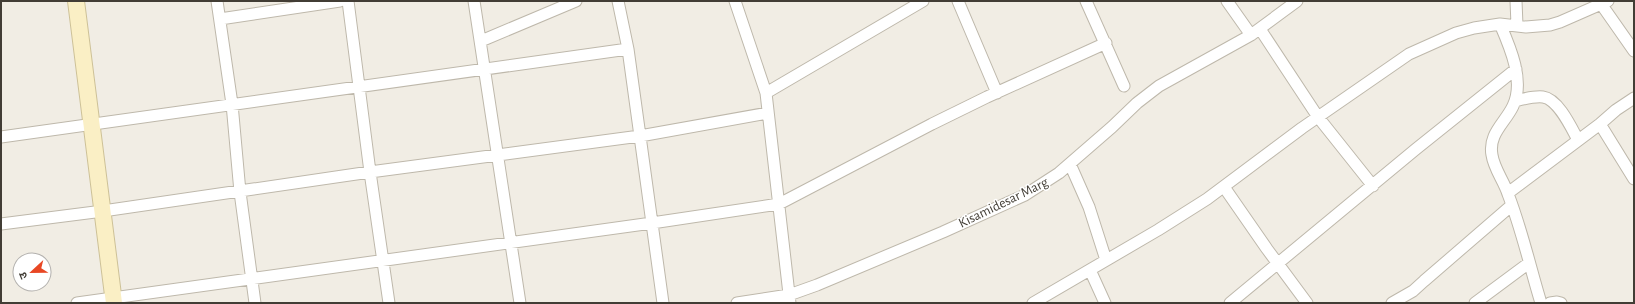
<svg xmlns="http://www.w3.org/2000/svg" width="1635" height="304" font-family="'Alegreya Sans','Noto Sans Devanagari',sans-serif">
	<rect width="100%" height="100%" fill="#f1ede4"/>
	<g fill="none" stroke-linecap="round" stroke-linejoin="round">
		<g stroke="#beb8ab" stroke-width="13">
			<path id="street" d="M217 1 232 104 240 192 255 303
				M348 1 370 172 389 303
				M474 1 520 303
				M618 1 628 49 663 303
				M735 1 766 93 790 303
				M958 1 997 93
				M1086 1 1124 86
				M1227 1 1251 35
				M1516 1 1517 25
				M1599 1 1634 51
				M220 19 340 1
				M1500 24C1510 47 1525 81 1513 106 1505 123 1488 134 1492 155 1494 169 1504 181 1508 194 1522 230 1530 267 1541 303
				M1260 29 1318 117 1373 186
				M481 41 576 1
				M766 93 923 1
				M1515 101C1523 99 1534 96 1543 97 1558 99 1571 127 1578 140
				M1600 124 1634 179
				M1 137 628 49
				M1070 164 1089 207 1106 260
				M1224 187 1267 249 1307 303
				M1508 193 1600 124 1616 110 1634 98
				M1 224 103 211 370 172 640 136 768 113
				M1090 270 1105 303
				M77 303 652 223 779 204 932 124 987 97 1106 43
				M737 303 789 295 817 285 943 232 1025 195 1059 173 1112 127 1137 103 1159 86 1251 35 1297 1
				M1033 303 1158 230 1207 199 1302 128 1409 54 1456 33 1474 28 1500 24 1526 27 1550 25 1560 22 1608 1
				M1230 303 1416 149 1516 69
				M1392 303 1413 291 1424 281 1512 205
				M1475 303 1529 263
				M1550 303 1557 302 1561 303"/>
		</g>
		<g stroke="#cdc197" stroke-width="18">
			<path id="secondary" d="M76 1 114 303"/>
		</g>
		<use href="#street" stroke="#fff" stroke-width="11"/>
		<use href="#secondary" stroke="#faefc5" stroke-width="16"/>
	</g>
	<g text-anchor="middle" stroke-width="3" stroke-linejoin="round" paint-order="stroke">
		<g font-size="14" fill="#423d35" stroke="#fff">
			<text transform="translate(1003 202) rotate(-26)" y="5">Kisamidesar Marg</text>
		</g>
	</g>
	<rect width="1635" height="304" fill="none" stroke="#423d35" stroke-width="4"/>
	<g transform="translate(32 272) rotate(248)"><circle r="19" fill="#ffffff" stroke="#b3b1ae"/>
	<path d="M0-3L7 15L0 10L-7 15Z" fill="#e84724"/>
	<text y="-6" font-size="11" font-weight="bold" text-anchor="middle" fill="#423d35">उ</text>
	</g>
</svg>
